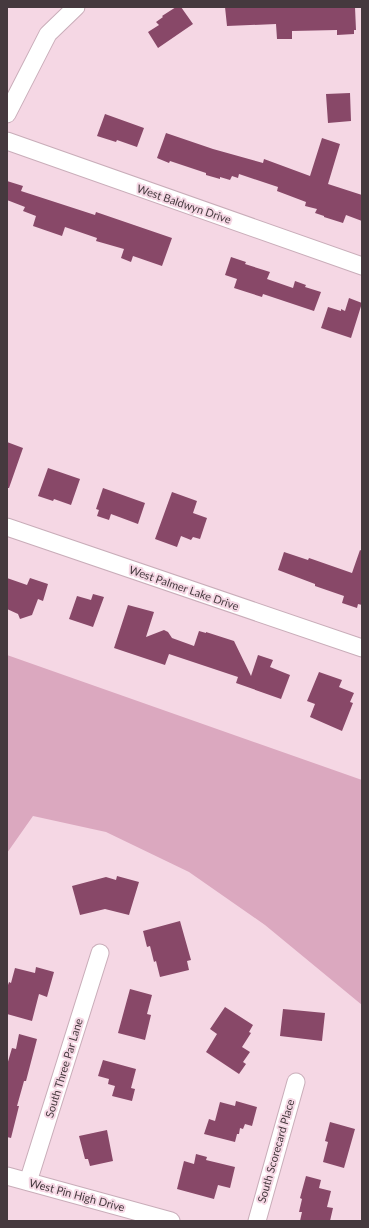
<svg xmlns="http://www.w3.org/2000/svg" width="369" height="1228" font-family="Lato,sans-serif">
	<rect width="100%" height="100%" fill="#f5d7e4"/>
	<path fill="#dba8bf" d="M7 655 362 780V1005L265 925 189 872 106 832 33 816 7 853Z"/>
	<path fill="#884868" d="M176 7H181L193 24 158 48 148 32 159 25 156 22 163 17 162 16Z
		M225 7H355L356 30H354V34L337 35V30L292 31V39H277L276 24 227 26Z
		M350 93 351 121 328 123 326 94Z
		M105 114 144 128 137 147 117 140 116 142 97 136Z
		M166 133 213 149 263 163 264 159 310 176 322 138 340 144 328 184 362 195V221L346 215 343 223 324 217V216L315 213 317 209 305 206 306 202 277 191 278 187 239 174 238 178 232 176 230 180 220 177V179L206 175V173L170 161 169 163 157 158Z
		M7 181 23 186 21 191 95 215 96 212 172 238 162 266 133 256 131 262 121 258 124 249 96 241 97 238 65 227 62 236 33 226 36 216 23 211 25 207 7 200Z
		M231 257 246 262 245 264 270 272 267 279 293 288 295 281 306 285 305 287 321 292 314 311 263 294 262 297 234 288 237 279 225 275Z
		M349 298 362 303 351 338 321 328 328 307 341 311V309L345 311Z
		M7 442 23 448 9 488H7Z
		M48 468 80 479 71 505 54 499 53 501 38 496Z
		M103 488 145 503 138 524 111 514 109 520 97 516 99 510 96 509Z
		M172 492 197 501 193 513 207 518 200 539 193 537 191 540 181 536 177 547 155 539Z
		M360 550 362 551V605L358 604 357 608 342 603 344 596 315 586V584L278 570 284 552 308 560 309 558 352 573Z
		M7 578 27 585 30 578 48 584 43 601 38 599 32 615 20 619 18 614 7 609Z
		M93 594 104 597 93 627 69 619 77 596 91 600Z
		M128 605 154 612 146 637 164 630 168 632 172 638 194 646 199 631 206 633V632L234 641 251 676 258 655 273 660 270 667 290 675 281 699 236 683 238 677 169 654 165 665 114 648Z
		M319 672 342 680 339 687 354 693 350 702 353 703 342 731 310 717 315 704 307 701Z
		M117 876 139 882 129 915 105 909 80 915 72 886 106 877 116 880Z
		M180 921 191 960 187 961 189 970 160 977 156 961 154 962 150 946 147 947 143 931Z
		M36 967 54 972 47 997 39 994 32 1021 7 1014V988L9 982 11 983 15 968 35 973Z
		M130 989 152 995 147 1014 151 1015 145 1040 118 1033Z
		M225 1007 253 1025 249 1032 251 1033 242 1047 250 1052 243 1062 246 1064 239 1074 206 1052 217 1034 210 1029Z
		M283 1009 325 1013 322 1041 280 1036Z
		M19 1034 37 1039 26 1081H24L17 1106H19L11 1138 7 1137V1065L12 1048 16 1049Z
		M103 1060 136 1069 131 1088 135 1089 132 1101 112 1096 115 1086 108 1084 109 1079 98 1076Z
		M236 1101 257 1107 252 1126 245 1124 243 1129 240 1128 239 1134H237L235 1142 204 1134 209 1119 215 1121 220 1102 235 1106Z
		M330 1122 355 1129 344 1168 323 1162 328 1142 325 1141Z
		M107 1130 113 1161 90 1166 88 1159H85L79 1136Z
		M196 1154 207 1157 206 1160 235 1167 230 1188 218 1185 214 1199 177 1189 184 1161 194 1164Z
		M306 1176 321 1180 319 1188 331 1191 327 1207 333 1208 330 1221H300L302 1212H299L302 1199 300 1198Z"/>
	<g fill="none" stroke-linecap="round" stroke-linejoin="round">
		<g stroke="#c9adb9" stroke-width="19">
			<path id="street" d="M7 114 48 34 76 7
				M7 141 362 266
				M7 527 362 648
				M7 1176 171 1221
				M28 1182 100 953
				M257 1221 296 1082"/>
		</g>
		<use href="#street" stroke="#fff" stroke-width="17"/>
	</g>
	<g text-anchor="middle" stroke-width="4" stroke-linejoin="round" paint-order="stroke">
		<g font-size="11" fill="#45393e" stroke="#f5d7e4">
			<text transform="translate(184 204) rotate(19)" y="4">West Baldwyn Drive</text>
			<text transform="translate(184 588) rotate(19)" y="4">West Palmer Lake Drive</text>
			<text transform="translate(64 1068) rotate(-73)" y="4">South Three Par Lane</text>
			<text transform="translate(276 1151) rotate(-74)" y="4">South Scorecard Place</text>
			<text transform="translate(77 1195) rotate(15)" y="4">West Pin High Drive</text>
		</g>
	</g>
	<rect width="369" height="1228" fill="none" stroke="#45393e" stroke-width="16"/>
</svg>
